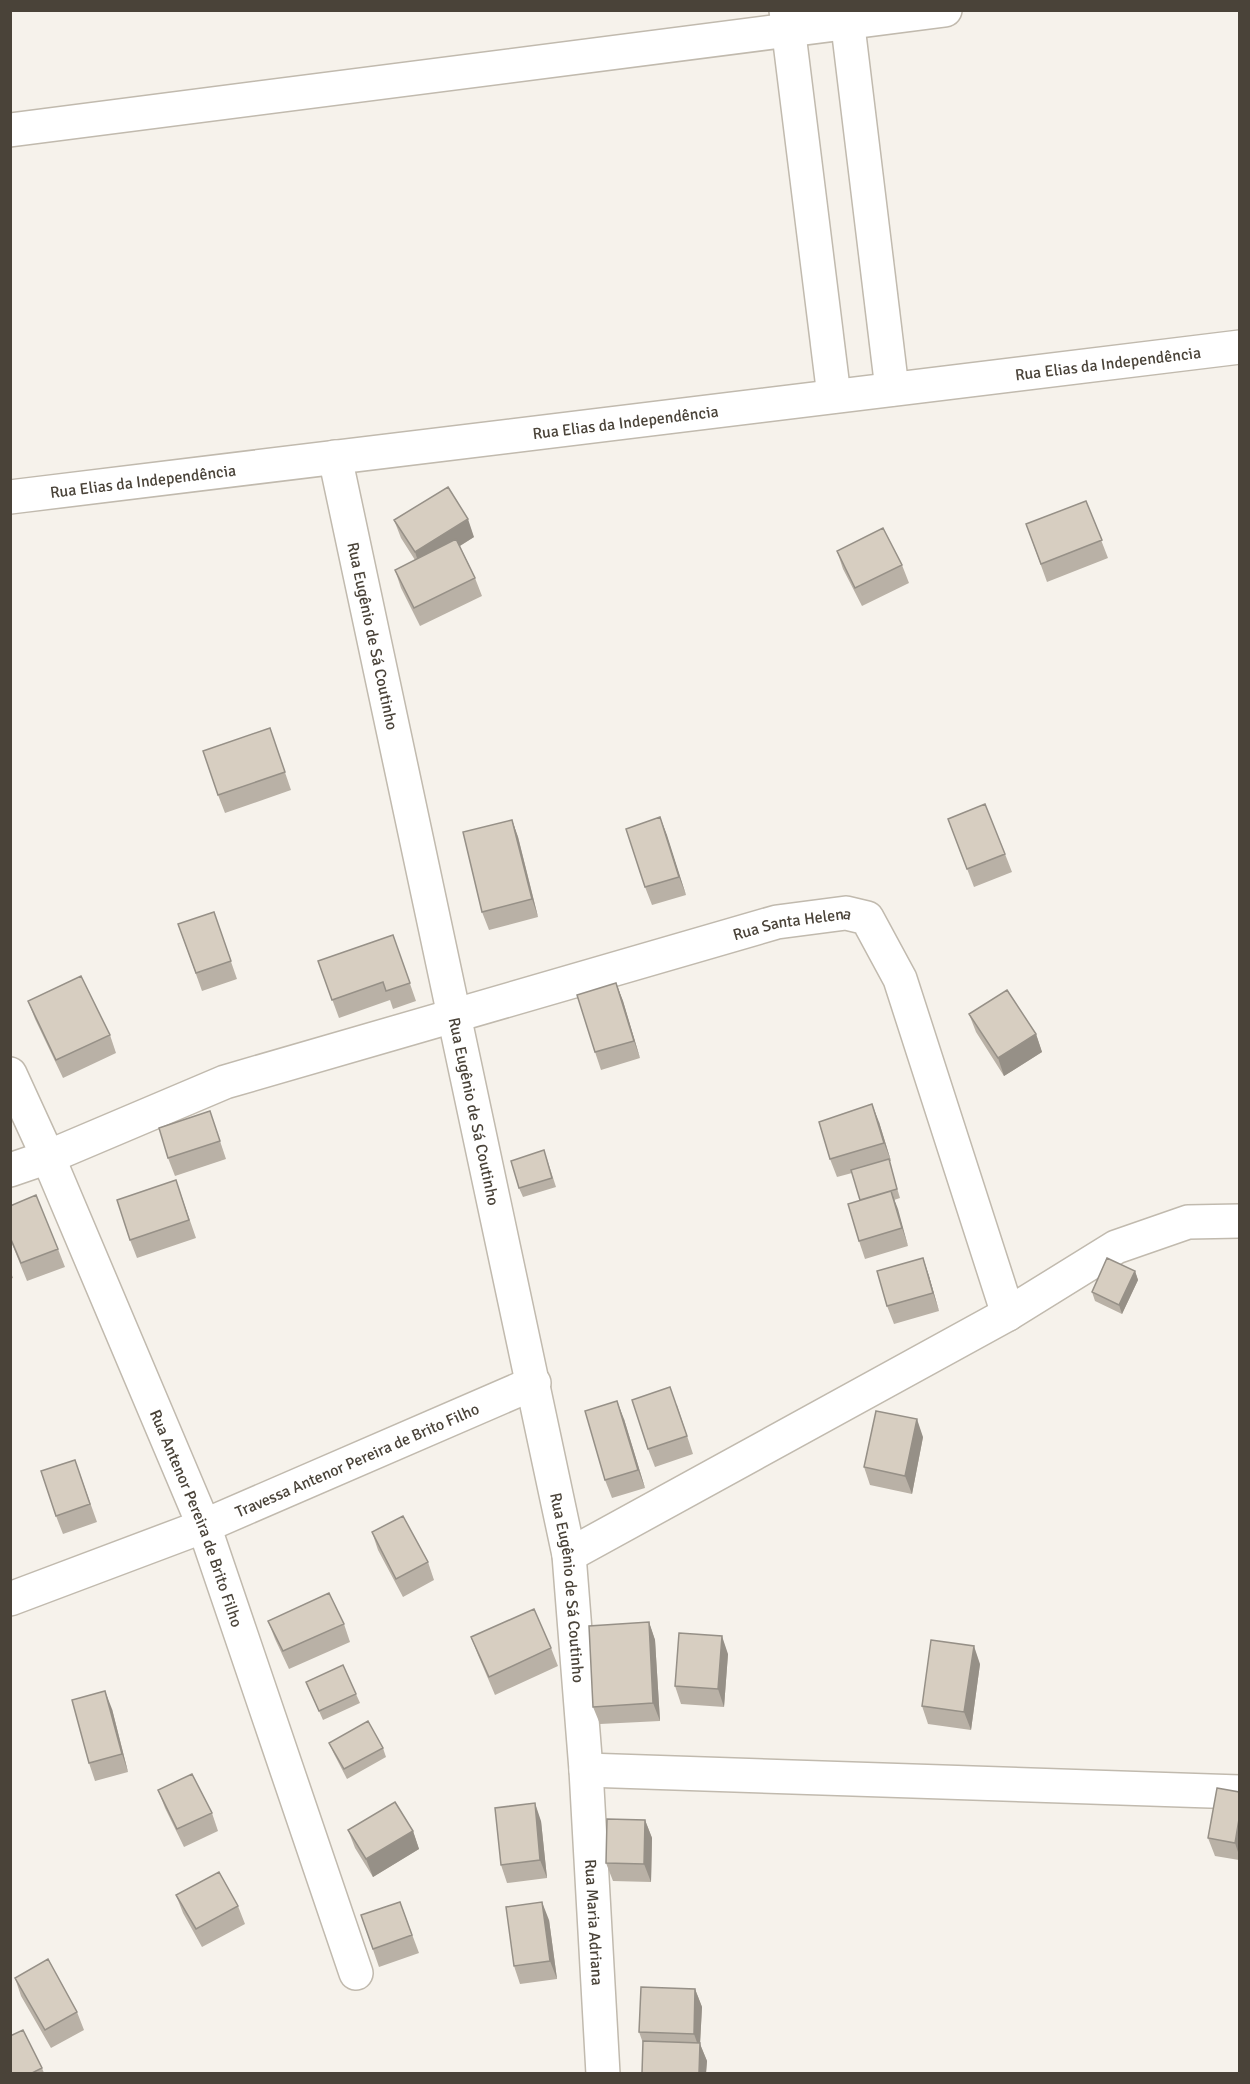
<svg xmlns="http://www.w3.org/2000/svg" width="1250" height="2084" font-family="Signika,sans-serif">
	<rect width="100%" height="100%" fill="#f6f2eb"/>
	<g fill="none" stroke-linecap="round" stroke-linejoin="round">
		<g stroke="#c1baae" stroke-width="36">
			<g id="minor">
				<path d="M786 10 834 396"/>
				<path d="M846 10 892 389"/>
				<path d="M10 130 945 10"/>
				<path id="s1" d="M335 457 569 1555 586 1770 603 2074"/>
				<path id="s2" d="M10 497 1240 347"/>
				<path id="s3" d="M10 1074 48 1157 204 1526 356 1973"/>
				<path id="s4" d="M10 1170 48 1157 225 1082 777 922 846 913 867 918 900 979 1008 1314"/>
				<path d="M569 1555 1008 1314 1116 1247 1188 1222 1240 1221"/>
				<path id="s5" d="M10 1599 204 1526 534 1383"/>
				<path d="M586 1770 1240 1792"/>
			</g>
		</g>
		<use href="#minor" stroke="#fff" stroke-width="33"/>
	</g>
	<path fill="#b9b1a6" d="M1086 501 1108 558 1047 582 1026 524Z
		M394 520 474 537 460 546 475 578 482 596 420 626 401 588 395 570 415 560 401 538Z
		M837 551 902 565 909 583 862 606 843 569Z
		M276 746 291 790 225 813 218 795Z
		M660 817 686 895 652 905 645 887Z
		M948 819 1005 854 1012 872 974 887Z
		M512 820 518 837 538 917 489 930 482 912Z
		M178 924 220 930 237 979 202 991Z
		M393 935 416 1001 393 1009 390 1000 339 1018 318 961Z
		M616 983 623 1001 640 1058 601 1070 595 1052Z
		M28 1001 110 1035 116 1053 63 1078 35 1019Z
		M969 1014 1036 1034 1042 1052 1004 1076 976 1032Z
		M879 1122 891 1161H889L900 1198 894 1200 908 1246 865 1259 859 1241 861 1200 852 1173 837 1177 830 1159Z
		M216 1129 226 1159 175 1176 168 1158Z
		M547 1159 556 1187 523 1197 519 1188Z
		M176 1180 196 1238 137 1258 130 1240Z
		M10 1206 58 1249 65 1267 27 1281 10 1239Z
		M923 1258 929 1276 939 1311 894 1324 887 1306Z
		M10 1270 13 1278 10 1279Z
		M1135 1271 1138 1280 1122 1314 1095 1301 1092 1292Z
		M677 1405 693 1454 655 1467 648 1449Z
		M624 1419 645 1488 612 1498 605 1480Z
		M923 1437 912 1494 870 1485 864 1467Z
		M75 1460 97 1522 63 1534 56 1516Z
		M372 1532 428 1562 434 1580 403 1597 378 1550Z
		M268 1621 344 1624 350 1642 289 1669 275 1639Z
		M649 1622 655 1640 660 1721 600 1724 593 1707Z
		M471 1637 551 1648 558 1666 495 1695 478 1655Z
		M728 1654 724 1707 681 1704 675 1686Z
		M980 1664 971 1730 928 1724 922 1706Z
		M306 1682 356 1694 360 1703 323 1720Z
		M112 1709 128 1772 95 1781 89 1763Z
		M329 1743 383 1748 386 1757 347 1779 333 1752Z
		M158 1790 212 1813 218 1831 184 1847 165 1808Z
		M1239 1792V1860L1215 1856 1208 1838Z
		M645 1820 652 1838 651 1882 613 1881 606 1863Z
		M541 1821 547 1878 507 1883 501 1865Z
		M348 1830 413 1831 419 1849 373 1877 355 1848Z
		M176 1895 238 1906 245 1924 202 1947 183 1913Z
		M400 1902 419 1953 379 1967 361 1915Z
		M549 1920 557 1979 520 1984 514 1966Z
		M15 1978 77 2012 84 2030 51 2048 21 1996Z
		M695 1989 702 2007 700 2044 707 2061 706 2073H642L643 2043 639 2032Z
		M42 2068 44 2073H10Z"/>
	<path fill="#969087" d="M468 519 474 537 421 570 415 552Z
		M660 817 667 835 686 895 679 877Z
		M512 820 518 837 538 917 532 899Z
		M616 983 623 1001 640 1058 634 1041Z
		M1036 1034 1042 1052 1004 1076 998 1058Z
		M872 1104 879 1122 891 1161 884 1143Z
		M891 1191 898 1209 908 1246 902 1228Z
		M923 1258 929 1276 939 1311 933 1293Z
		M1135 1271 1138 1280 1122 1314 1119 1305Z
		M617 1401 624 1419 645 1488 638 1470Z
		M917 1419 923 1437 912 1494 905 1476Z
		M649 1622 655 1640 660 1721 653 1703Z
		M722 1636 728 1654 724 1707 718 1689Z
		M974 1646 980 1664 971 1730 964 1712Z
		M105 1691 112 1709 128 1772 122 1754Z
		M535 1803 541 1821 547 1878 540 1860Z
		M1239 1819V1855L1235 1843Z
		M645 1820 652 1838 651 1882 644 1864Z
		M413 1831 419 1849 373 1877 366 1859Z
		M542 1902 549 1920 557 1979 550 1961Z
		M695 1989 702 2007 700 2044 707 2061 706 2073H699L700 2051 694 2034Z"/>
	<path fill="#d7cec1" stroke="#969087" stroke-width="1.5" d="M448 487 468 519 415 552 394 520Z
		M1086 501 1102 540 1041 564 1026 524Z
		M883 528 902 565 855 588 837 551Z
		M456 539 475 578 414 608 395 570Z
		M270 728 285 772 218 795 203 751Z
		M985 804 1005 854 967 869 948 819Z
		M660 817 679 877 645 887 626 829Z
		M512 820 532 899 482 912 463 832Z
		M214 912 231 961 196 973 178 924Z
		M393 935 410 983 386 991 383 982 332 1000 318 961Z
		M81 976 110 1035 56 1060 28 1001Z
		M616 983 634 1041 595 1052 577 995Z
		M1007 990 1036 1034 998 1058 969 1014Z
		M872 1104 884 1143 830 1159 819 1122Z
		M210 1111 220 1141 168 1158 159 1128Z
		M544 1150 552 1178 519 1188 511 1161Z
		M889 1159 897 1189 860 1200 851 1170Z
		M176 1180 189 1220 130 1240 117 1200Z
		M891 1191 902 1228 859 1241 848 1204Z
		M36 1195 58 1249 21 1263 10 1237V1206Z
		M923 1258 933 1293 887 1306 877 1271Z
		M1107 1258 1135 1271 1119 1305 1092 1292Z
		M670 1387 687 1436 648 1449 632 1400Z
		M617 1401 638 1470 605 1480 585 1411Z
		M876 1411 917 1419 905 1476 864 1467Z
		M75 1460 90 1504 56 1516 41 1471Z
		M403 1516 428 1562 396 1579 372 1532Z
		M329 1593 344 1624 283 1651 268 1621Z
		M534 1609 551 1648 489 1677 471 1637Z
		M649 1622 653 1703 593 1707 589 1626Z
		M679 1633 722 1636 718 1689 675 1686Z
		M931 1640 974 1646 964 1712 922 1706Z
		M343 1665 356 1694 319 1711 306 1682Z
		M105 1691 122 1754 89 1763 72 1700Z
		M368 1721 383 1748 344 1769 329 1743Z
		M192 1774 212 1813 177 1829 158 1790Z
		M1217 1788 1239 1792V1819L1235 1843 1208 1838Z
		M395 1802 413 1831 366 1859 348 1830Z
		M535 1803 540 1860 501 1865 495 1808Z
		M607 1819 645 1820 644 1864 606 1863Z
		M219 1872 238 1906 196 1929 176 1895Z
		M400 1902 412 1935 373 1949 361 1915Z
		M542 1902 550 1961 514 1966 506 1907Z
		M48 1959 77 2012 45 2030 15 1978Z
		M641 1987 695 1989 694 2034 639 2032Z
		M23 2030 42 2068 32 2073H10V2036Z
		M643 2041 700 2043 699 2073H642Z"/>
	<g text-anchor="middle" stroke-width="4.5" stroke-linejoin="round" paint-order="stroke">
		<g font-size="16" fill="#4a4339" stroke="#fff">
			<text dy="6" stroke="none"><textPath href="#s2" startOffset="1106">Rua Elias da Independência</textPath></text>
			<text dy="6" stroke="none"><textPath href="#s2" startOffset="620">Rua Elias da Independência</textPath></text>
			<text dy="6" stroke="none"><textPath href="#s2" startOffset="134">Rua Elias da Independência</textPath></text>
			<text dy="6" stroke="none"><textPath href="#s1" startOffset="183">Rua Eugênio de Sá Coutinho</textPath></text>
			<text dy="6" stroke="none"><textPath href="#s4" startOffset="822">Rua Santa Helena</textPath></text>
			<text dy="6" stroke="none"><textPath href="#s1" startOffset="669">Rua Eugênio de Sá Coutinho</textPath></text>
			<text dy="6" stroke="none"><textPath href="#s5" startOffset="374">Travessa Antenor Pereira de Brito Filho</textPath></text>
			<text dy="6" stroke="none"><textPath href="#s3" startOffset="482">Rua Antenor Pereira de Brito Filho</textPath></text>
			<text dy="6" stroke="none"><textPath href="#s1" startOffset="1155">Rua Eugênio de Sá Coutinho</textPath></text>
			<text dy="6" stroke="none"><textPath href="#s1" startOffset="1491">Rua Maria Adriana</textPath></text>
		</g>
	</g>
	<rect width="1250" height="2084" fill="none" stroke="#4a4339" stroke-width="24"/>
</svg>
